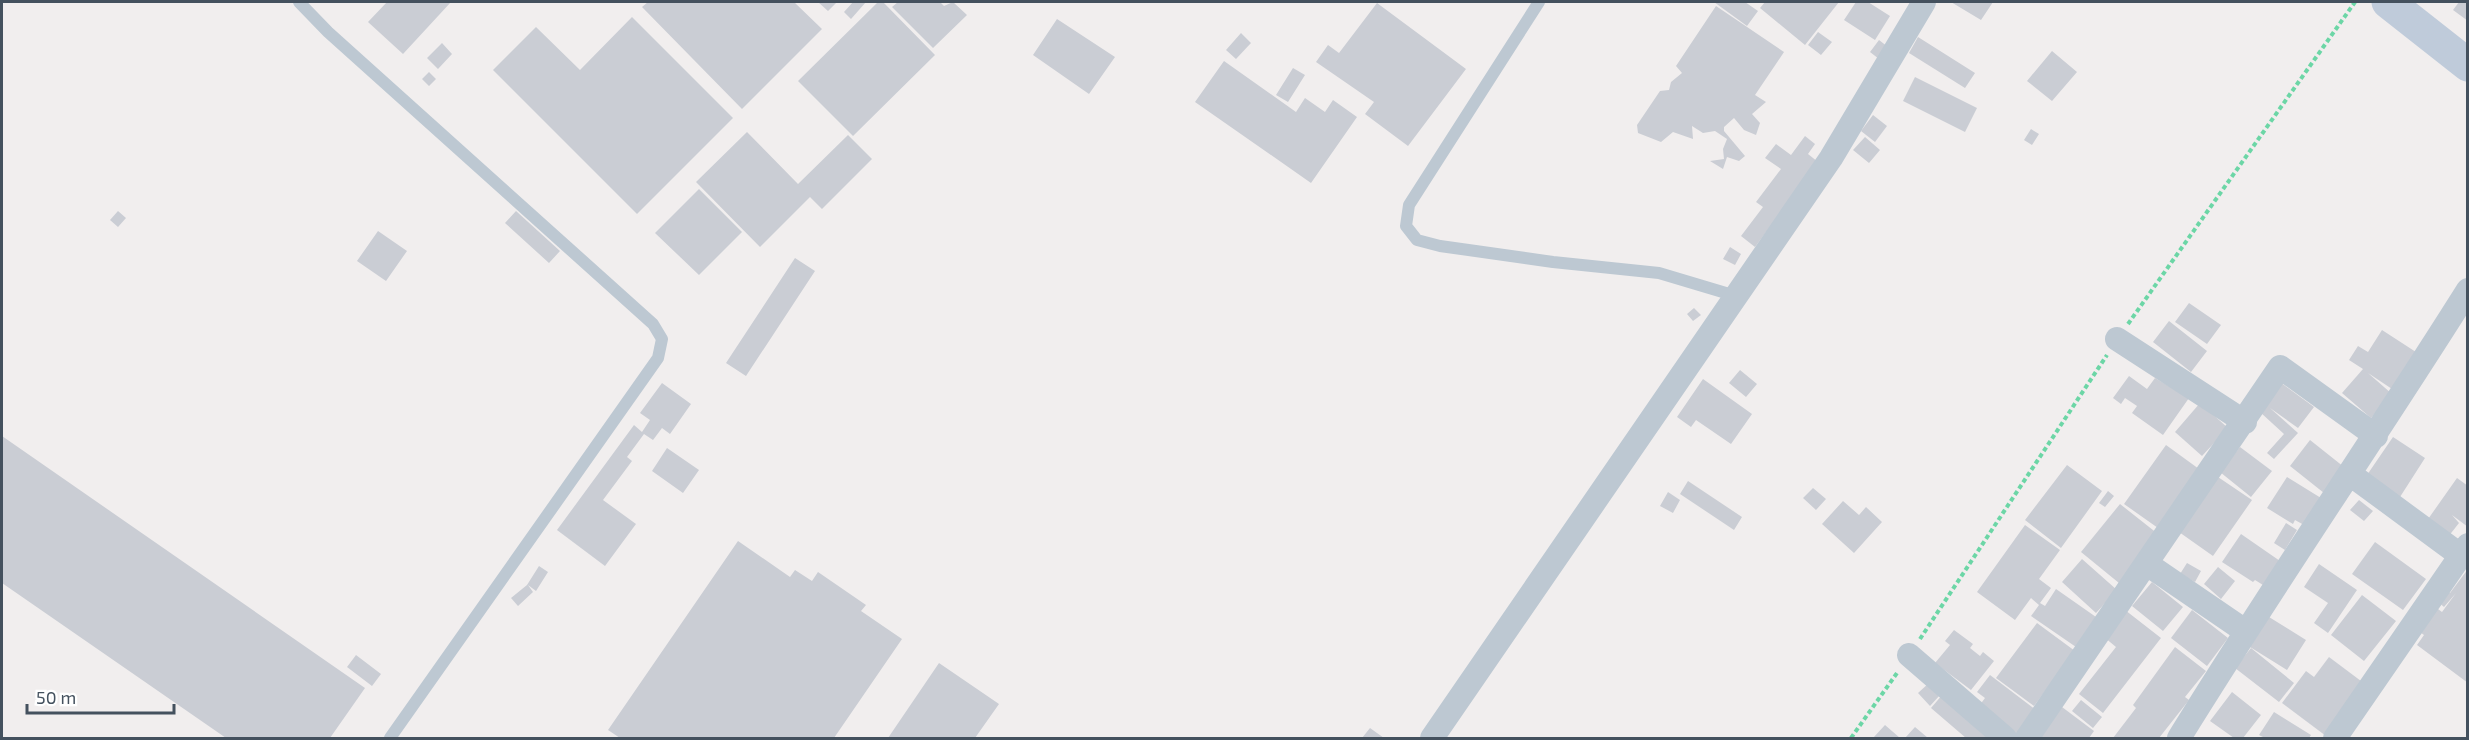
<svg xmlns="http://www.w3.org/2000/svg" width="2469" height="740" font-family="'Exo 2',sans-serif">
	<rect width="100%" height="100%" fill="#f1eeee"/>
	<path fill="#cacdd4" d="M387 2H451L403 54 368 22Z
		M648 2H794L822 29 742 109 642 7Z
		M818 2H837L828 11Z
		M853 2H866L851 19 844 12Z
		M878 2H883L935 55 853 136 798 81Z
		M898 2H940L944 6 953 2 967 15 933 48 892 7Z
		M1714 2H1745L1758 11 1747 26Z
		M1765 2H1839L1805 45 1760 8Z
		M1856 2H1868L1890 16 1875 40 1844 20Z
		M1951 2H1993L1981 20Z
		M2459 2H2468V21L2453 10Z
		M1377 3 1466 69 1408 146 1365 114 1374 102 1316 62 1328 45 1339 53Z
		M1716 6 1784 52 1755 95 1766 102 1752 114 1760 123 1756 135 1744 130 1734 118 1724 127V131L1745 156 1739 161 1727 157 1723 169 1710 161 1724 159 1723 149 1727 139 1715 131 1703 133 1692 126 1693 139 1673 132 1661 142 1638 133 1637 125 1660 91 1669 90 1671 82 1682 73 1676 66Z
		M632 17 733 118 637 214 493 70 536 27 580 70Z
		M1057 19 1115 57 1089 94 1033 55Z
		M1818 32 1832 42 1821 55 1808 45Z
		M1241 33 1251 43 1236 59 1226 50Z
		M1918 37 1975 73 1965 88 1909 53Z
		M1879 40 1888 47 1879 59 1870 52Z
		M442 43 452 54 438 69 427 58Z
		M2052 51 2077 72 2052 101 2027 81Z
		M1224 61 1296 112 1305 98 1325 112 1333 100 1357 117 1311 183 1195 102Z
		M1293 68 1305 75 1288 102 1276 95Z
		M429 72 436 79 429 86 422 79Z
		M1915 77 1977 108 1965 132 1903 101Z
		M1873 115 1887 126 1875 142 1861 131Z
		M2031 129 2039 134 2032 145 2024 140Z
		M747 132 798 184 848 135 872 159 822 209 810 197 760 247 696 182Z
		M1805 136 1815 144 1808 154 1818 162 1755 247 1741 236 1763 207 1756 202 1781 169 1765 158 1776 144 1791 155Z
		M1865 137 1880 150 1869 163 1853 150Z
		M699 189 742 232 699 275 655 233Z
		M118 211 126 218 118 227 110 220Z
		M516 211 560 251 549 263 505 223Z
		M378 231 407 251 386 281 357 261Z
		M1730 247 1741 254 1735 265 1723 259Z
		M795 258 815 271 746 376 726 363Z
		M2189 303 2221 325 2207 344 2175 322Z
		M1694 308 1701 315 1693 321 1687 314Z
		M2169 321 2207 351 2191 372 2153 342Z
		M2382 330 2419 354 2395 391 2368 373 2392 394 2371 418 2342 393 2363 369 2349 360 2358 346 2368 352Z
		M1740 370 1757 384 1746 397 1729 383Z
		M2129 376 2147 389 2155 378 2189 398 2163 435 2132 413 2137 406 2125 398 2121 404 2113 398Z
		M1703 379 1752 414 1731 444 1696 420 1691 427 1677 417Z
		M2280 382 2314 407 2298 428 2270 408 2298 433 2274 459 2267 453 2284 434 2260 412Z
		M662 383 691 404 670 434 662 428 653 440 644 434 627 457 632 461 603 500 636 524 605 566 557 530 634 425 642 432 650 420 640 413Z
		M2200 403 2228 428 2202 456 2175 432Z
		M2 436 365 688 330 738H226L2 583Z
		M2393 437 2425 458 2400 497 2367 475Z
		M2310 440 2344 467 2324 493 2290 466Z
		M2166 445 2199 469 2158 528 2124 504Z
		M2240 447 2272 471 2251 497 2220 472Z
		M667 448 699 470 683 493 652 471Z
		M2067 465 2102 491 2061 548 2025 520Z
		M2218 477 2252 500 2213 556 2179 532Z
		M2287 477 2321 498 2304 525 2295 520 2293 524 2267 508Z
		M2457 478 2468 486V527L2452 515 2459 523 2448 537 2426 522Z
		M1688 481 1742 517 1734 530 1680 494Z
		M1813 488 1826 499 1816 510 1803 498Z
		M2108 491 2114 496 2105 507 2099 503Z
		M1668 492 1680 500 1673 513 1660 506Z
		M2359 500 2373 511 2364 521 2350 510Z
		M1843 501 1859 515 1866 507 1882 522 1854 553 1822 524Z
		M2120 504 2158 534 2119 583 2081 552Z
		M2286 523 2297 530 2285 550 2274 543Z
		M2025 525 2060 550 2039 579 2051 588 2040 603 2045 606 2056 589 2096 617 2076 647 2031 616 2039 605 2031 598 2015 620 1977 592Z
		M2241 534 2280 561 2263 585 2255 580 2253 582 2222 562Z
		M738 541 790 577 795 570 812 581 818 572 866 605 861 611 902 639 834 738H620L608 730Z
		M2375 542 2426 579 2403 610 2352 574Z
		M2082 559 2117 590 2096 613 2062 582Z
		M2187 563 2201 571 2195 582 2180 574Z
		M2319 564 2357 590 2328 633 2314 623 2328 603 2304 587Z
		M539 566 548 572 536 591 528 585 533 592 518 606 511 598 527 585Z
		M2218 567 2235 581 2221 599 2204 584Z
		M2468 569V683L2417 645 2424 635 2417 630 2434 606 2442 612 2456 593 2444 607 2435 599 2444 588 2450 593Z
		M2152 582 2183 607 2163 631 2132 606Z
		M2362 595 2396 621 2364 661 2331 635Z
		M2125 610 2161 638 2103 713 2079 694 2116 647 2104 637Z
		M2192 610 2228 638 2207 666 2171 638Z
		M2269 617 2306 640 2287 670 2250 647Z
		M2037 623 2075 651 2034 706 1996 678Z
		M1954 630 1973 644 1970 648 1980 656 1983 652 1994 661 1971 690 1935 663 1950 645 1945 641Z
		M2175 647 2206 671 2185 697 2189 700 2159 738H2113L2136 708 2133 705Z
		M2251 648 2294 683 2279 702 2235 668Z
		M356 655 381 674 372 686 347 667Z
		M2329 657 2365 684 2326 736 2282 703 2306 671 2314 677Z
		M939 663 999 704 975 738H888Z
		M1990 675 2036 710 2016 736 1976 710 1985 698 1977 692Z
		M1929 683 1940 695 1930 706 1918 693Z
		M2232 692 2261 715 2243 738H2234L2210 721Z
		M1943 694 1993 738H1966L1931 708Z
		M2081 700 2102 717 2093 728 2072 711Z
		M2062 707 2094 731 2089 738H2037Z
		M2274 712 2311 735 2309 738H2265L2259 735Z
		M1885 725 1900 738H1873Z
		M1915 727 1928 738H1905Z
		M1370 728 1384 738H1362Z"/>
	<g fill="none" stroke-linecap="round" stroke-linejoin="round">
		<path stroke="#6cd6a6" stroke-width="4" stroke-dasharray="4.5 3" stroke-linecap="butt" d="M2128 324 2355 2
			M1920 639 2107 355
			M1851 738 1897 673"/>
		<path stroke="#bdc8d2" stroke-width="12" d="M299 2 328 32 653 324 662 339 658 358 390 738
			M1539 2 1409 205 1406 226 1417 240 1440 246 1553 262 1659 273 1736 296"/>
		<path stroke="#bdc8d2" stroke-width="24" d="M2117 339 2245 422
			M2350 474 2460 555
			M2147 564 2245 631
			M1909 655 2005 738
			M1432 738 1831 158 1924 2
			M2027 738 2280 367 2376 436
			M2179 738C2272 587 2373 441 2468 290
			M2335 738 2468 545"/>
		<path stroke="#bfcbda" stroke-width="33" d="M2388 2 2468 65"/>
	</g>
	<rect width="2469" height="740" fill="none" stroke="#44515e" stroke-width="6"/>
	<path d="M27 704v9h147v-9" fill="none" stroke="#44515e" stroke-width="3"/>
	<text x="36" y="704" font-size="18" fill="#44515e" stroke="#ffffff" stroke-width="4.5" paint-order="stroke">50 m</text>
</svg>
